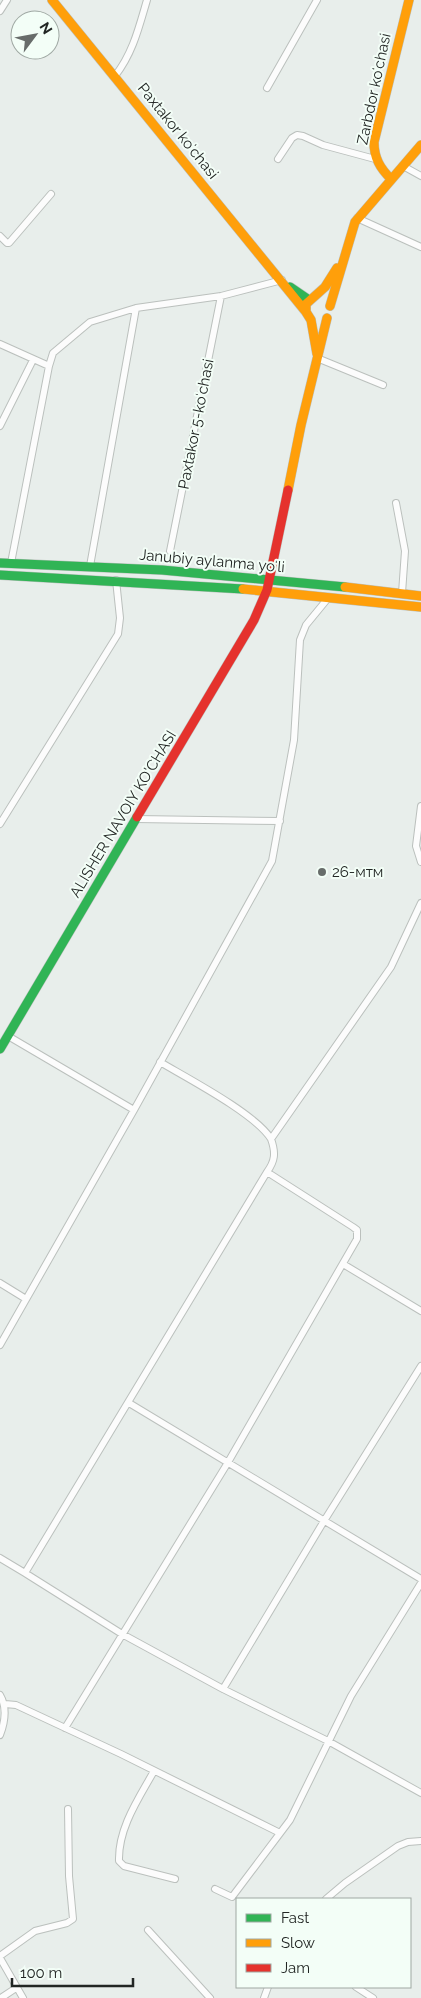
<svg xmlns="http://www.w3.org/2000/svg" width="421" height="1998" font-family="Raleway,sans-serif">
	<rect width="100%" height="100%" fill="#e8eeeb"/>
	<g fill="none" stroke-linecap="round" stroke-linejoin="round">
		<g stroke="#bbc0bd" stroke-width="8">
			<path id="street" d="M0 11 7 0
				M115 76C133 53 139 27 147 0
				M267 88 317 0
				M278 159 292 138 297 135 303 136 323 145 375 159
				M403 166 421 176
				M357 218 421 247
				M0 236 7 243H9L51 194
				M0 344 49 366
				M317 358 383 385
				M0 426 33 360
				M396 503 405 551 402 593
				M170 551 221 296
				M11 563 49 366 53 353 90 322 136 308 221 296 282 280
				M90 566 136 308
				M421 806 416 846 421 862
				M136 819 280 821
				M0 824 118 634 120 618 116 580
				M8 1036 134 1110
				M160 1062C187 1078 256 1114 271 1139L391 967 421 903
				M267 1172 25 1573 122 1634 223 1689 328 1741 421 1793
				M343 1264 421 1311
				M0 1283 26 1299
				M0 1345 134 1110 272 861 294 740 300 640 306 625 329 597
				M129 1403 421 1579
				M0 1558 25 1573
				M223 1689 324 1521 421 1366
				M0 1695C7 1707 5 1722 0 1735
				M5 1704 16 1705 121 1754 280 1833
				M65 1728 227 1464 357 1239V1230L353 1227 267 1172C275 1161 276 1153 271 1139
				M154 1771C139 1798 118 1828 119 1861L124 1866 175 1879
				M215 1889 232 1897 290 1820 351 1696 421 1583
				M326 1899 345 1883 398 1846 408 1842 421 1841
				M148 1930 210 1998
				M0 1956 35 1931 67 1923 73 1919 69 1876 68 1809
				M0 1958 23 1998
				M356 1987 373 1998
				M1 1998 16 1988
				M264 1998 268 1987"/>
		</g>
		<g stroke="#bbc0bd" stroke-width="10">
			<path id="fast" d="M290 287 309 300
				M0 563 162 570 345 587
				M0 575 243 589
				M0 1049 137 817"/>
		</g>
		<g stroke="#bbc0bd" stroke-width="10">
			<path id="slow" d="M52 0 306 312
				M391 179C380 168 374 158 374 142L409 0
				M330 306 355 222 421 145
				M317 354 311 320 306 312V304L325 287 337 268
				M288 490 301 425 327 318
				M345 587 421 596
				M243 589 421 607"/>
		</g>
		<g stroke="#bbc0bd" stroke-width="10">
			<path id="jam" d="M137 817 254 620 267 590 288 490"/>
		</g>
		<use href="#street" stroke="#fcfcfc" stroke-width="6"/>
		<use href="#fast" stroke="#30b455" stroke-width="9"/>
		<use href="#slow" stroke="#ff9f0a" stroke-width="9"/>
		<use href="#jam" stroke="#e5322d" stroke-width="9"/>
	</g>
	<circle fill="#676c6a" stroke="#f3fef7" stroke-width="2" cx="322" cy="872" r="5"/>
	<g text-anchor="middle" stroke-width="4" stroke-linejoin="round" paint-order="stroke">
		<g font-size="15" fill="#222624" stroke="#f3fef7">
			<text transform="translate(374 89) rotate(-78)" y="5">Zarbdor koʻchasi</text>
			<text transform="translate(178 131) rotate(51)" y="5">Paxtakor koʻchasi</text>
			<text transform="translate(196 424) rotate(-79)" y="5">Paxtakor 5-koʻchasi</text>
			<text transform="translate(212 561) rotate(5)" y="5">Janubiy aylanma yoʻli</text>
			<text transform="translate(123 814) rotate(-59)" y="5">ALISHER NAVOIY KO'CHASI</text>
		</g>
		<g font-size="15" fill="#222624" stroke="#f3fef7" text-anchor="start">
			<text x="332" y="877">26-мтм</text>
		</g>
	</g>
	<rect x="236" y="1898" width="175" height="90" fill="#f3fef7" stroke="#9fa8a3"/>
	<rect x="246" y="1914" width="25" height="8" fill="#30b455" stroke="#9fa8a3"/>
	<text x="281" y="1923" font-size="15" fill="#222624">Fast</text>
	<rect x="246" y="1939" width="25" height="8" fill="#ff9f0a" stroke="#9fa8a3"/>
	<text x="281" y="1948" font-size="15" fill="#222624">Slow</text>
	<rect x="246" y="1964" width="25" height="8" fill="#e5322d" stroke="#9fa8a3"/>
	<text x="281" y="1973" font-size="15" fill="#222624">Jam</text>
	<g transform="translate(35 35) rotate(58)"><circle r="24" fill="#f3fef7" stroke="#9fa8a3"/>
	<path d="M0-4L9 19L0 12L-9 19Z" fill="#676c6a"/>
	<text y="-8" font-size="14" font-weight="bold" text-anchor="middle" fill="#222624">N</text>
	</g>
	<path d="M12 1978v8h121v-8" fill="none" stroke="#222624" stroke-width="2.5"/>
	<text x="20" y="1978" font-size="15" fill="#222624" stroke="#f3fef7" stroke-width="4" paint-order="stroke">100 m</text>
</svg>
